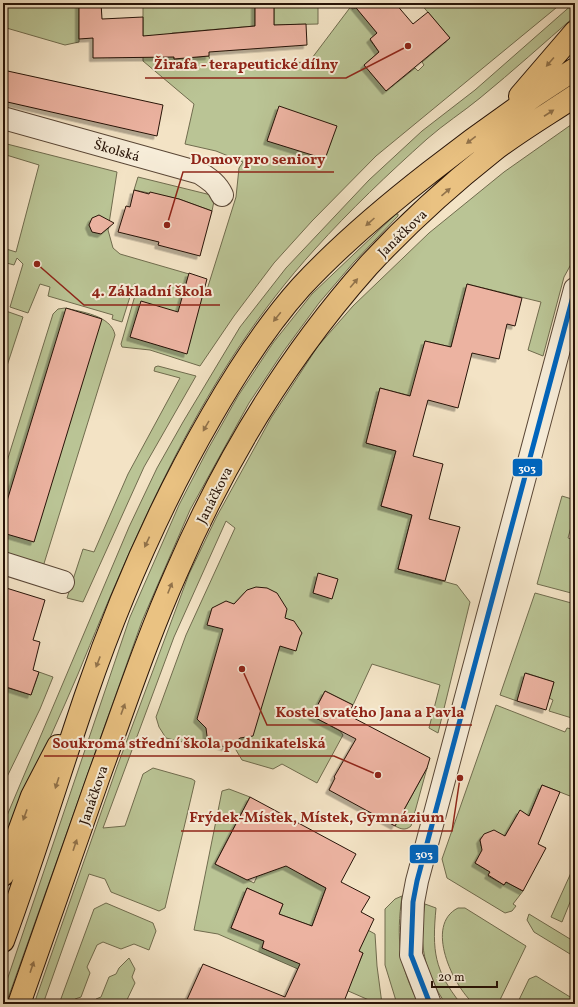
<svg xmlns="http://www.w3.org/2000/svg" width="578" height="1007" font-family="Vollkorn,serif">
	<defs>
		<filter id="shadow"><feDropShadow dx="-3.5" dy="3.5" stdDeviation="0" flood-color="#0004"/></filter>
	</defs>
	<rect width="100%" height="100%" fill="#f3e3c5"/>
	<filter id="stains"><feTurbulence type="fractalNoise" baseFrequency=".005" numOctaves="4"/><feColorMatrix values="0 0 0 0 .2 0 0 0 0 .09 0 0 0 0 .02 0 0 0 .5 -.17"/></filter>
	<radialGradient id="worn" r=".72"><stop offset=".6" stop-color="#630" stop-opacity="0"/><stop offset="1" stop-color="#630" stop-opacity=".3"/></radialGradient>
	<path fill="#bac495" stroke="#706c4e" d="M3 3H79V42L65 45 3 27Z
		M143 3H255V26L172 33 174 59 209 56 211 66 309 62 352 5V9L357 8 377 33 370 40 379 52 364 65 386 91 415 68 418 71 424 65 422 62 450 38 420 3H562L376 156 312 221 274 263 234 316 200 366 150 350 122 347 121 344 138 285 134 284 122 322 112 319 113 315 48 296 50 287 40 284 28 313 10 307 23 264 17 258 14 265 3 262V248L16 252 39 165 3 154V143L117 172 108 230 113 248 120 254 189 274 184 290 205 296 236 197 239 168 243 162 216 151 185 144 194 104 143 61Z
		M282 3H318V24L274 25V6Z
		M574 3 575 16C544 43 513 71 480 98 463 112 444 124 427 139 388 174 350 210 315 249 204 371 140 523 78 674 61 714 42 754 26 794 18 815 11 836 3 858V825L129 527 157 468 183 422 240 327 286 268 369 180 422 131 475 90Z
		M575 122V257L564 277 543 356 528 350 541 302 467 284 451 347 425 341 411 396 380 388 366 443 396 451 381 506 412 515 398 569 457 585 470 602 438 733 429 728 440 685 372 664 353 705 325 691 312 716 340 731 343 735 317 783 282 764 273 769 242 760 233 745 229 748 208 738 191 744 166 738 159 727 156 717 186 635 235 528 226 521 174 637 103 828 125 826 143 774 153 768 192 779 195 781 165 908 159 911 111 892 105 879 89 874 43 1004H34L117 767 189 574 217 516 271 418 318 346 353 306 429 233 504 172Z
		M138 177 215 196 212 211 179 199 134 190Z
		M396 214H398V216L354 262 319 303 283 352 249 403 190 510 142 621 6 1004H3V992L130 617 179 505 208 449 238 396 273 343 312 294Z
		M65 308C81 312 111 315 115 335L42 570 3 558V474L53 314 58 309Z
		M3 310 23 317 3 378Z
		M158 366 196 376 144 467 83 602 67 598 83 549 94 552 128 474 180 378 154 371 155 367Z
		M562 496 575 500V513L568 538 575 540V594L537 584Z
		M535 593 575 604V719L549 711 553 700 549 698 554 682 526 673 517 701 500 695Z
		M39 672 53 677 40 709 3 785V693L5 687 31 695Z
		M496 705 565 732 567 728 572 729 575 719V798L542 785 529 816 520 811 505 836C493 834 488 828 480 840L481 846 484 848 475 863 490 872 488 876 504 885 506 882 523 891 513 904 516 906 512 911 505 913 447 878 442 859Z
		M427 768 411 826C405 831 401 829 395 826Z
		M229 789 250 797 215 864 254 883 270 848 283 864 292 869 295 863 305 877 326 888 312 926 279 914 283 904 247 888 231 928 264 941 262 948 323 973 326 967 353 978 363 953 357 951 366 929 375 934 377 966 382 1004H378L218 934 194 930 222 791Z
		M575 864V890L562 922 551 917Z
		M402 896C396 939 399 966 419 1004H397L385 965V909L395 899Z
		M106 903 153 923 156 931 149 950 134 944 121 949 103 942 97 945 87 967 90 973 81 997 75 999 73 1004H59L94 909Z
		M425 904 436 908C432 951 434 970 461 1004H446C424 974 418 941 425 904Z
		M458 908H465L526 946 498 1004H474C453 986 424 925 458 908Z
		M529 914 575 942V957L534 932 527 920Z
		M129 958 135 969 132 977 135 983 125 1004H94L96 999 101 997 109 977 116 974 119 968Z
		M536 976 575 1000V1004H517L529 979Z"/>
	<path fill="#ecb3a1" stroke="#271307" filter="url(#shadow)" d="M79 3H101L102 19 143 17V36L255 26V5L274 6V25L306 24 307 45 209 52V56L174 59V57L93 58V38L79 39Z
		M352 3H395L413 24 428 12 450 38 386 91 364 65 379 52 370 39 377 33Z
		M3 70 163 105 157 136 3 101Z
		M279 106 337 126 325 159 267 141Z
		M134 190 149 194 150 192 179 199 212 211 200 256 158 245 159 242 118 232 126 206 130 207Z
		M99 215 114 223 101 234 92 232 89 225 92 218Z
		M189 273 207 279 187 354 130 337 141 301 178 312Z
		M467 284 522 298 515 326 507 324 499 359 472 353 458 408 428 400 413 456 443 464 429 519 460 527 445 581 398 569 412 515 381 506 396 451 366 443 380 388 410 396 425 341 451 347Z
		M66 308 102 319 34 542 3 533V514Z
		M318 573 338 579 332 599 313 593Z
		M3 587 45 600 33 640 40 642 33 670 39 672 31 695 3 686Z
		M256 587 267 588 277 593 287 609 285 618 294 621 302 633 300 637 296 651 280 646 253 736 240 738 228 748 215 744H208L206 728 197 719 223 629 207 625 212 608 226 601 234 604 247 590Z
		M525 673 554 682 546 710 517 701Z
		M325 691 353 705 348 715 430 758 427 768 395 826 329 790 335 778 334 777 356 739 312 716Z
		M542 785 560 792 538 844 546 848 523 891 506 882 504 885 488 875 490 872 475 863 482 850 480 840 484 834 494 830 505 836 520 810 529 816Z
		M250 797 356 854 341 882 370 897 361 912 374 919 359 951 363 953 343 1004H185L203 964 285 997 300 964 262 948 264 941 231 928 247 888 283 904 279 914 312 926 326 888 286 866 247 880 215 864Z"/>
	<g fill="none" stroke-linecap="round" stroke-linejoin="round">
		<g stroke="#5a4736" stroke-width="24">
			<path id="street" d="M3 118 200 173C209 179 217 184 222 195
				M3 563 63 582
				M430 1004 411 955 413 902 417 881 575 289"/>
		</g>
		<g stroke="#271307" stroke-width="24">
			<path id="primary" d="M520 96 575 32
				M3 875 32 796 58 746
				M3 941C33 860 58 777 86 695 119 599 161 503 212 415 238 370 266 326 301 287 340 245 385 207 430 172 477 135 525 101 575 69
				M19 1004C46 928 73 852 99 776 124 708 147 638 177 571 225 460 287 357 368 266 405 226 450 185 493 151 519 131 548 114 575 96"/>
		</g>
		<use href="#street" stroke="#f7edd9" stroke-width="22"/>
		<use href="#primary" stroke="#eac282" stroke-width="22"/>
		<g stroke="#f7edd9" stroke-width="8">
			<path id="bus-1" d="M430 1004 411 955 413 902 417 881 575 289"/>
		</g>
		<use href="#bus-1" stroke="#0065bd" stroke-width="5"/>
	</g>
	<defs><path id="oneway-solid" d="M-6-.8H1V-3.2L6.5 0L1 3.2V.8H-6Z"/></defs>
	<g fill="#92734b">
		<use href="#oneway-solid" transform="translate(550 62) rotate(131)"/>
		<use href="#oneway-solid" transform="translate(549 113) rotate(-33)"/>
		<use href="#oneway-solid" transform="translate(471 140) rotate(142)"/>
		<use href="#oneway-solid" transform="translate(446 192) rotate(-41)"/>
		<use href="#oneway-solid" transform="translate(370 222) rotate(138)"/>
		<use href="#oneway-solid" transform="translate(354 283) rotate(-50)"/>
		<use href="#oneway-solid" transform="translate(277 317) rotate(129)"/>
		<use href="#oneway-solid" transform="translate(206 426) rotate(120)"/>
		<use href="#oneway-solid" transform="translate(147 542) rotate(115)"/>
		<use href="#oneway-solid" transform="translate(170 588) rotate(-68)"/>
		<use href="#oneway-solid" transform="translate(98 662) rotate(111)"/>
		<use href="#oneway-solid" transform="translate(123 709) rotate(-70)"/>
		<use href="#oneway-solid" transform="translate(57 783) rotate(108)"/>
		<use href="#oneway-solid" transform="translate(25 815) rotate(110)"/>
		<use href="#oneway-solid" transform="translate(75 845) rotate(-71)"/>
		<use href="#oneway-solid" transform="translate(32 967) rotate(-71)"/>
	</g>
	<g text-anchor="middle" stroke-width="4" stroke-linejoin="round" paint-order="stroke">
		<g font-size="14" fill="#271307" stroke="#f7edd9">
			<text transform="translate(117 150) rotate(16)" y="5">Školská</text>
			<text transform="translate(402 233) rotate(-44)" y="5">Janáčkova</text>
			<text transform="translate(214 495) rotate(-63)" y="5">Janáčkova</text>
			<text transform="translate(93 795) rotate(-71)" y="5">Janáčkova</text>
		</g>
	</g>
	<path fill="none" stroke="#8f2418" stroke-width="1.5" d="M408 46L346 78H145M167 225L183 172H334M37 264L84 305H220M242 669L267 725H472M378 775L334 756H44M460 778L452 831H181"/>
	<g fill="#8f2418" stroke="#f7edd9" stroke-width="1.5">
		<circle cx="408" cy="46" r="4"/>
		<circle cx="167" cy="225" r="4"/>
		<circle cx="37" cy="264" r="4"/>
		<circle cx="242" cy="669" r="4"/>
		<circle cx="378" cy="775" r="4"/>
		<circle cx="460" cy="778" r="4"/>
	</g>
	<g font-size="15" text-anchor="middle" font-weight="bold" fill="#8f2418" stroke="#f7edd9" stroke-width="4" stroke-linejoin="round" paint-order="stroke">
		<text x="246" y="69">Žirafa - terapeutické dílny</text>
		<text x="258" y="164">Domov pro seniory</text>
		<text x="152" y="296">4. Základní škola</text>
		<text x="370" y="717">Kostel svatého Jana a Pavla</text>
		<text x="189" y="748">Soukromá střední škola podnikatelská</text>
		<text x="317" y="822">Frýdek-Místek, Místek, Gymnázium</text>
	</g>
	<g stroke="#f7edd9" stroke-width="1.5">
		<rect x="512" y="458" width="31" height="19" rx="4" fill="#0065bd"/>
		<rect x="409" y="844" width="30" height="20" rx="4" fill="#0065bd"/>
	</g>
	<g font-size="11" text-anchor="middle" font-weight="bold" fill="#fff">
		<text x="527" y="472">303</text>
		<text x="424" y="858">303</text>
	</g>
	<rect width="578" height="1007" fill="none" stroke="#f3e3c5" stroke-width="16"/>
	<rect x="4" y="4" width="570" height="999" fill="none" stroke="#271307" stroke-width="2"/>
	<rect x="8" y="8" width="562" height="991" fill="none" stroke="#271307"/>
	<path d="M432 981v6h65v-6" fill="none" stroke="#271307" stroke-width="2"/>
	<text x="438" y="981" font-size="12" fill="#271307" stroke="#f7edd9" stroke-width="3" paint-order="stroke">20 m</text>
	<rect width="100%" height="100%" filter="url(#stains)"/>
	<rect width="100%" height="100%" fill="url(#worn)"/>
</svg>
